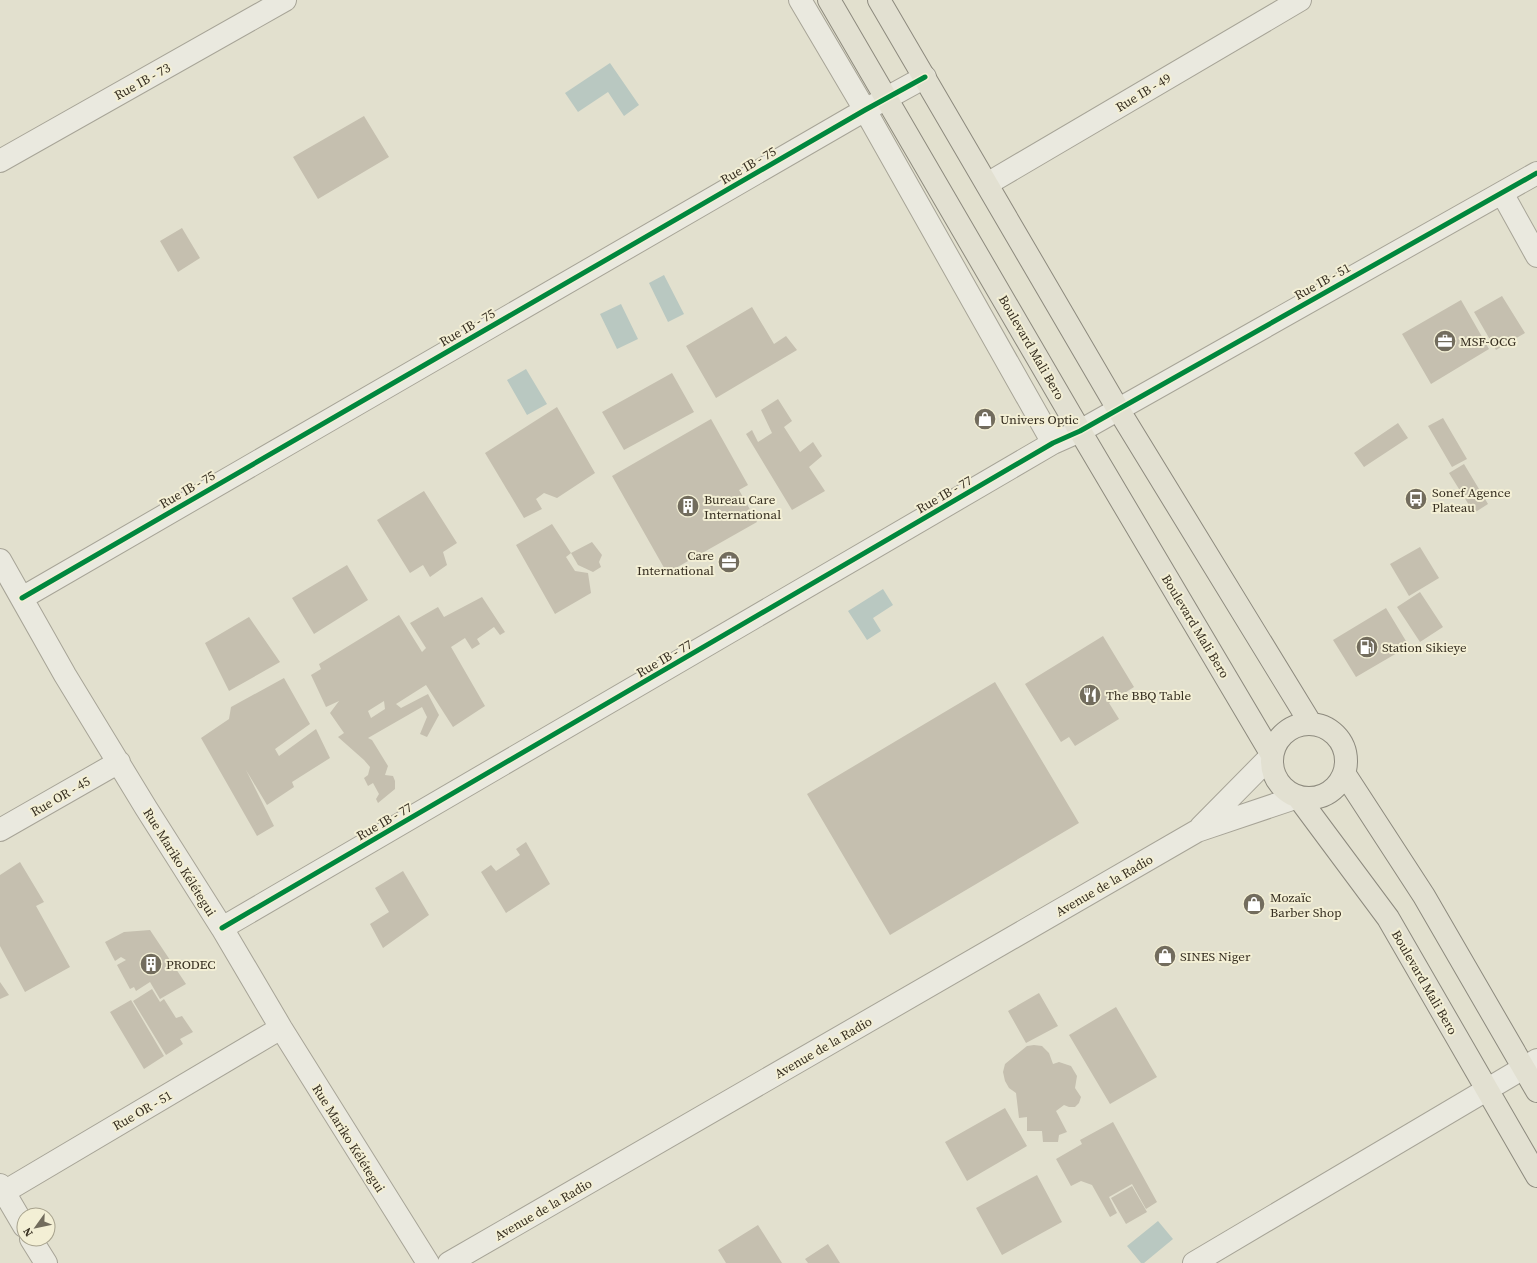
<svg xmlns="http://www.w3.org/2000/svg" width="1537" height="1263" font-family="'Source Serif 4',serif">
	<rect width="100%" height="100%" fill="#e2e0ce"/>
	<path fill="#b9c8c1" d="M610 63 639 105 624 116 608 92 578 112 565 93Z
		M664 275 684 314 668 322 649 283Z
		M621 304 638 339 617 349 600 314Z
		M526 369 547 404 527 415 507 380Z
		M883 589 893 605 873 618 881 631 867 640 848 611Z
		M1158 1221 1173 1239 1144 1263H1141L1127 1246Z"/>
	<path fill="#c5bfaf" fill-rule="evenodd" d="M364 116 389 157 318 199 293 157Z
		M182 228 200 258 178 272 160 241Z
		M1502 296 1525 333 1496 350 1474 312Z
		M1461 300 1489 349 1431 384 1402 334Z
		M752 307 774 344 786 336 797 350 716 398 686 346Z
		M672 373 694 412 624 450 602 412Z
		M778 399 792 421 784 427 800 452 813 442 822 456 809 467 825 491 792 510 746 434 752 430 758 442 772 433 761 410Z
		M557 407 595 473 557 498 544 493 536 499 542 509 524 518 485 453Z
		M1443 418 1467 459 1452 467 1428 426Z
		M711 419 748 485 739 490 757 522 667 573 612 476Z
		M1398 423 1408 438 1364 467 1354 453Z
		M1464 464 1488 504 1474 513 1449 473Z
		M424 491 457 543 443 552 447 565 430 577 423 565 410 573 377 520Z
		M552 524 571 553 566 557 575 571 588 573 591 593 555 614 516 545Z
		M592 542 602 555 599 562 601 567 593 572 578 565 571 553Z
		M1420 547 1439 578 1409 596 1390 564Z
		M347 565 368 600 314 634 292 598Z
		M1420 592 1443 627 1420 642 1397 607Z
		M482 597 505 632 500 635 494 627 477 639 480 644 472 649 465 638 451 647 485 706 453 727 426 685 396 704 401 708 428 694 439 715 427 737 420 734 427 717 422 707 368 738 372 740 388 766 385 775 393 776 395 781V789L378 803 376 799 379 794 373 783 368 786 364 778 368 775 370 767 364 760 338 737 344 733 330 713 339 701 326 707 311 675 321 669 319 664 399 615 422 652 426 648 410 623 438 607 444 617ZM384 701 385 709 371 718 368 711Z
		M1386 608 1409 646 1356 677 1333 640Z
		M249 617 280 662 229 691 205 643Z
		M1103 636 1134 687 1109 703 1119 719 1075 746 1069 737 1061 742 1025 684Z
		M284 678 310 724 275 749 279 756 316 729 330 758 292 782 294 787 267 805 246 770 274 826 257 836 201 738 229 719 231 707Z
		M995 682 1079 823 890 935 807 794Z
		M526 842 550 884 506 913 481 872 491 865 496 871 520 855 516 849Z
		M20 862 44 902 36 906 70 967 25 992 0 946V875Z
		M403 871 429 915 383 948 370 924 389 912 375 888Z
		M150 930 186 984 160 999 150 982 136 991 134 987 130 989 117 965 126 960 121 957 115 961 105 942 124 932Z
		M0 982 9 995 0 999Z
		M152 989 160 1002 164 999 176 1018 182 1016 193 1032 180 1039 183 1044 166 1055 133 1001Z
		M1039 993 1058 1026 1026 1043 1008 1011Z
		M131 1000 164 1056 144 1069 110 1012Z
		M1116 1007 1157 1077 1110 1104 1069 1035Z
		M1034 1045 1042 1046 1049 1053 1053 1064 1059 1062 1071 1066 1077 1076 1075 1088 1081 1097 1079 1103 1075 1107H1069L1064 1105 1056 1111 1067 1132 1059 1135 1058 1142H1043L1042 1131H1027V1117L1019 1118 1016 1093 1009 1088 1005 1081 1003 1072 1005 1064 1027 1046Z
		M1005 1108 1027 1146 967 1181 945 1142Z
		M1113 1122 1157 1202 1146 1209 1132 1184 1109 1197 1117 1213 1110 1217 1092 1185 1081 1181 1071 1186 1056 1159 1082 1144 1080 1140Z
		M1037 1175 1062 1222 1002 1255 976 1208Z
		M1132 1186 1147 1212 1126 1224 1111 1198Z
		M758 1225 782 1263H726L718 1250Z
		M828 1244 840 1263H808L805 1259Z"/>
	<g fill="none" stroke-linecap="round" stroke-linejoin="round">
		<g stroke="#a7a497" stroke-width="24">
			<path id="minor" d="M800 0 865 110 1053 443
				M0 161 285 0
				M987 184 1300 0
				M1502 193 1537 256
				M0 560 65 675 146 808 222 928 281 1028 428 1263
				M22 598 865 110 925 77
				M1201 827 1272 755
				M0 830 119 762
				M222 928 1053 443 1080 431 1537 173
				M0 1185 24 1226
				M4 1192 281 1028
				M31 1239 46 1263
				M449 1263 1197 831 1298 797
				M1194 1263 1537 1060"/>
		</g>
		<g stroke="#8d8a7e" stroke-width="24">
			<path id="major" d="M829 0 1080 431 1272 755
				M879 0 1118 409 1311 724
				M1272 761a37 37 0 1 1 74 0a37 37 0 1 1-74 0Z
				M1344 773 1424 896 1537 1091
				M1298 797 1388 918 1537 1176"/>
		</g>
		<use href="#minor" stroke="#eae9df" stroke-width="22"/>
		<use href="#major" stroke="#e2e0d1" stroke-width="22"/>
		<g stroke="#f3efd5" stroke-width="8">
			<path id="cycleway" d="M22 598 865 110 925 77
				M222 928 1053 443 1080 431 1537 173"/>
		</g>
		<use href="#cycleway" stroke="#00873e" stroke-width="5"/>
	</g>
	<defs>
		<g id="office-disc" transform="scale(1.15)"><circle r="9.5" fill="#726c5d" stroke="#f3efd5"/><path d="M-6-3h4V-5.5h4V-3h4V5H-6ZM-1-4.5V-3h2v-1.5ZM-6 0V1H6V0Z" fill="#fff"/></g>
		<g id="shop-disc" transform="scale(1.15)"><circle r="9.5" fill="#726c5d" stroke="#f3efd5"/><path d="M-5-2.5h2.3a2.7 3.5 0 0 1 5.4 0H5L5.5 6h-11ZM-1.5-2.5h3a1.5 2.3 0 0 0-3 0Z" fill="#fff"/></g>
		<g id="bus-disc" transform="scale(1.15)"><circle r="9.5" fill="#726c5d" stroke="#f3efd5"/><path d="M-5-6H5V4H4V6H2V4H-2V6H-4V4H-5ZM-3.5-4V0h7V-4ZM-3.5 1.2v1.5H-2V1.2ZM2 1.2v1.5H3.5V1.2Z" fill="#fff"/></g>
		<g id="building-disc" transform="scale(1.15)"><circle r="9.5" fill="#726c5d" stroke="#f3efd5"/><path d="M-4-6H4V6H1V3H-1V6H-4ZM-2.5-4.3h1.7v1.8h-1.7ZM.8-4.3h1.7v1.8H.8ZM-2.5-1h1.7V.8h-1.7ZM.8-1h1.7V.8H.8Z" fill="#fff"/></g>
		<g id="fuel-disc" transform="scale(1.15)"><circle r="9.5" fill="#726c5d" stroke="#f3efd5"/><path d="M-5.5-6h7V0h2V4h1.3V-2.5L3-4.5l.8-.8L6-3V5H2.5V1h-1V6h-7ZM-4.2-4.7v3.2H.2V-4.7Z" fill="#fff"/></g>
		<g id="restaurant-disc" transform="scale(1.15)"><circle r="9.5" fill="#726c5d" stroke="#f3efd5"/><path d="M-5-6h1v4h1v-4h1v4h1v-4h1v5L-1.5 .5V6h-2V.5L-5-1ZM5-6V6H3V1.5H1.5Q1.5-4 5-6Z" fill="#fff"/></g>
	</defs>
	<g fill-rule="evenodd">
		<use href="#office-disc" x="1445" y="341"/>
		<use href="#shop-disc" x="985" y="419"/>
		<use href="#bus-disc" x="1416" y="499"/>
		<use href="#building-disc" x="688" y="506"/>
		<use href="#office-disc" x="729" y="562"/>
		<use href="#fuel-disc" x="1367" y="647"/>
		<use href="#restaurant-disc" x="1090" y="695"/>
		<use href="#shop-disc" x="1254" y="904"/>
		<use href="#shop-disc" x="1165" y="956"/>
		<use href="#building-disc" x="151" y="964"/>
	</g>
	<g text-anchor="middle" stroke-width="4" stroke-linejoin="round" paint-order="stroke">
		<g font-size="13" fill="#362e20" stroke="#f3efd5">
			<text transform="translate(142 81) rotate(-29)" y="5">Rue IB - 73</text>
			<text transform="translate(1143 92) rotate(-31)" y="5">Rue IB - 49</text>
			<text transform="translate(748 165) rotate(-30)" y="5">Rue IB - 75</text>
			<text transform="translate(1322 281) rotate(-29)" y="5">Rue IB - 51</text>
			<text transform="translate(467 327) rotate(-30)" y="5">Rue IB - 75</text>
			<text transform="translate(1032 347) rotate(60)" y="5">Boulevard Mali Bero</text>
			<text transform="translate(187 489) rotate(-30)" y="5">Rue IB - 75</text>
			<text transform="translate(944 494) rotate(-30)" y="5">Rue IB - 77</text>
			<text transform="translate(1196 626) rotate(59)" y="5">Boulevard Mali Bero</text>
			<text transform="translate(664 658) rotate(-30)" y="5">Rue IB - 77</text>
			<text transform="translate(60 796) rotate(-30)" y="5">Rue OR - 45</text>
			<text transform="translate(384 821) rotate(-30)" y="5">Rue IB - 77</text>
			<text transform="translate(180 862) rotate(58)" y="5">Rue Mariko Kélétegui</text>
			<text transform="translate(1104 885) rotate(-30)" y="5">Avenue de la Radio</text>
			<text transform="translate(1425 982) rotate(60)" y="5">Boulevard Mali Bero</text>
			<text transform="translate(823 1047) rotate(-30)" y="5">Avenue de la Radio</text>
			<text transform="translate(142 1110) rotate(-30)" y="5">Rue OR - 51</text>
			<text transform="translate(349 1138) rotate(58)" y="5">Rue Mariko Kélétegui</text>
			<text transform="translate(543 1209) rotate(-30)" y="5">Avenue de la Radio</text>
		</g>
		<g font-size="13" fill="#362e20" stroke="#f3efd5" text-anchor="start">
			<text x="1460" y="346">MSF-OCG</text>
			<text x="1000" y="424">Univers Optic</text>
			<text x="1432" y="497">Sonef Agence<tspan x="1432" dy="15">Plateau</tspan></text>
			<text x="704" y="504">Bureau Care<tspan x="704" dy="15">International</tspan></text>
			<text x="714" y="560" text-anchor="end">Care<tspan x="714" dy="15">International</tspan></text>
			<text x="1382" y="652">Station Sikieye</text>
			<text x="1106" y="700">The BBQ Table</text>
			<text x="1270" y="902">Mozaïc<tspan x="1270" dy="15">Barber Shop</tspan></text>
			<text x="1180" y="961">SINES Niger</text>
			<text x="166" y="969">PRODEC</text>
		</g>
	</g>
	<g transform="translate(36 1227) rotate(237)"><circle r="19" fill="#f3efd5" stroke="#a7a28d"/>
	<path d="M0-3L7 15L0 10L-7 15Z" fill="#726c5d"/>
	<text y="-6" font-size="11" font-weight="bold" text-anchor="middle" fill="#362e20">N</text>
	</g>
</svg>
